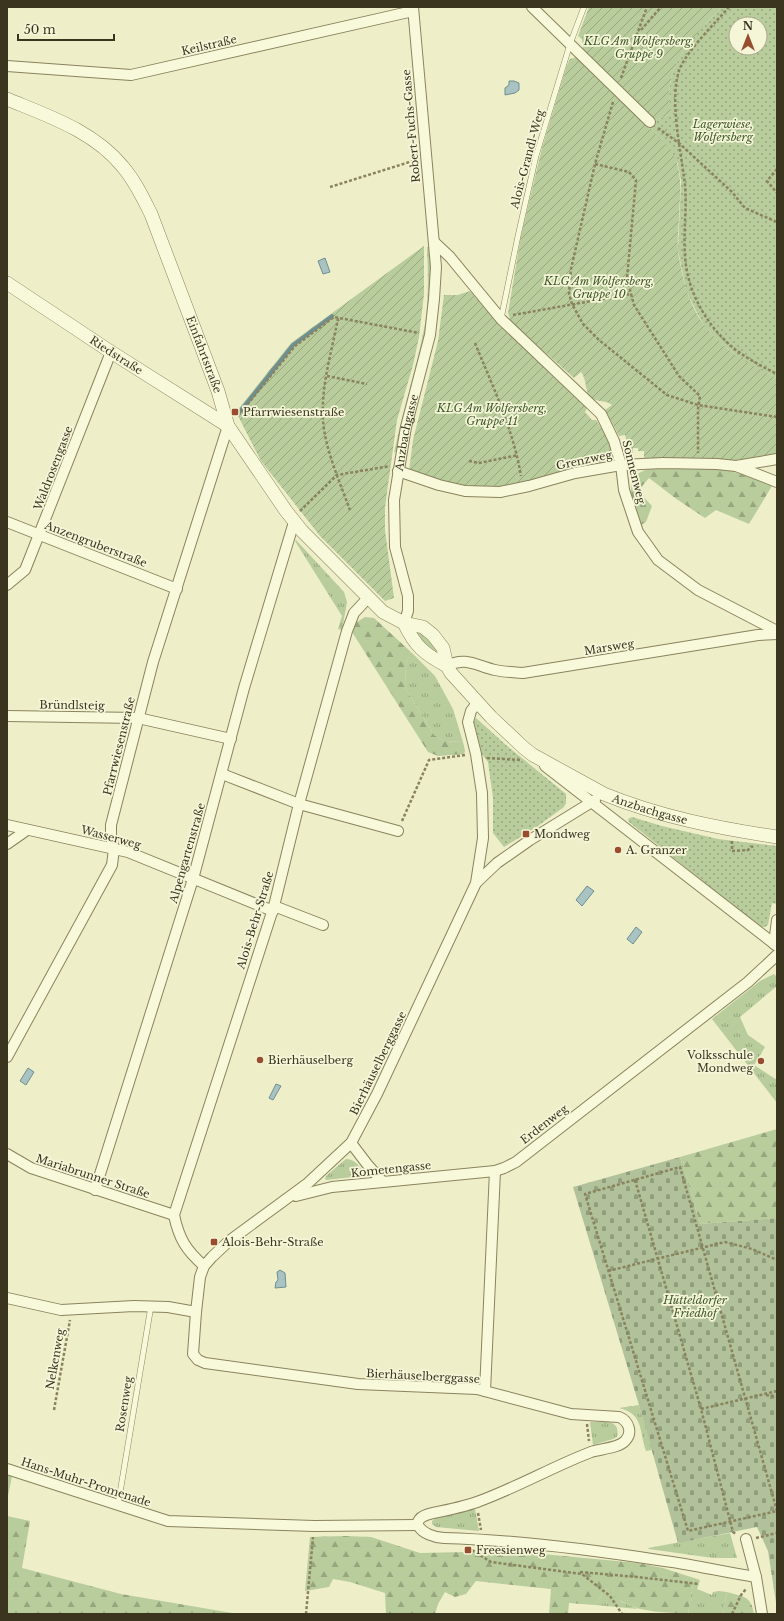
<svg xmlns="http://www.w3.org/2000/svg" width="784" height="1621" font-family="'Libre Baskerville',serif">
	<defs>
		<pattern id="grass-tufts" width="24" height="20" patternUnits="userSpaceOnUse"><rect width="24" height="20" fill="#b8cc9c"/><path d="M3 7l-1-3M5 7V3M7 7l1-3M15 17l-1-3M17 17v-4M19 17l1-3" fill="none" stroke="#97a67f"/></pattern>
		<pattern id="forest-firs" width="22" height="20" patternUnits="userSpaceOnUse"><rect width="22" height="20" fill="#b8cc9c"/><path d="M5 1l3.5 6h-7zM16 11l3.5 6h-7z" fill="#97a67f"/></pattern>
		<pattern id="cemetery-stones" width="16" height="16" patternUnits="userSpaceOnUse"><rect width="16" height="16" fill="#b1c29a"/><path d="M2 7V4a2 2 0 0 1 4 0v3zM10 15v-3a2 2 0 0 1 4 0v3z" fill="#919e7d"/></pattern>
		<pattern id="park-dots" width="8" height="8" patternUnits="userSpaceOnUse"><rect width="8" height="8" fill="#b8cc9c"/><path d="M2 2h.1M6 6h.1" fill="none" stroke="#97a67f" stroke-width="1.8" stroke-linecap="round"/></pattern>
		<pattern id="garden-furrows" width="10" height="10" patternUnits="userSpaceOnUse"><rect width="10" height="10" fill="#b8cc9c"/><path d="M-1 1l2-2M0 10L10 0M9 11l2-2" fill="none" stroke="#97a67f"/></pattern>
	</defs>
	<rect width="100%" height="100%" fill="#eeeec8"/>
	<path fill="url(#grass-tufts)" d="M427 247H430L432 255 428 325 398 450 394 453C403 409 417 367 425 324 429 298 428 273 427 247Z
		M296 540 344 592 347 602 342 630 338 629 342 616 295 541Z
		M414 628 440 651 435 656 424 647Z
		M411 652 435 676 453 709 463 742 444 741 434 735 405 688 406 663Z
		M774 974 777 977V986L740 1017 748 1035 765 1047 754 1065 777 1080V1103L712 1019 760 981Z
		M346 1159C353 1159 359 1164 362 1171L361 1176 326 1180 325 1178 327 1175Z
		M639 1405 652 1450 646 1451C639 1431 644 1414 619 1408Z
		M590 1422C603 1422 621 1418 617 1437L613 1439 593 1445Z
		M475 1509 479 1531 436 1527 432 1524V1521L436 1518Z
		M730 1533 737 1558H713L649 1549 648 1548Z
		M694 1578 700 1580 697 1589 712 1595 713 1592 719 1591 727 1592 723 1614H688Z
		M606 1589 612 1593 622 1602 638 1609 595 1605Z"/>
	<path fill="url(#forest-firs)" d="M652 468C677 468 705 465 730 471 744 474 758 481 772 486L749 524 716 510 705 518 675 498 649 478 638 491 652 506 646 522 641 525C633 504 619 475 652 468Z
		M365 617 374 618 411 652 406 663 405 688 434 735 444 741 463 742 465 751 464 754 438 756 428 752 352 632 357 622Z
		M777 1129V1218L700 1224 680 1157Z
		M7 1475 12 1476 7 1501Z
		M7 1516 30 1521 22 1568 121 1594 238 1614H7Z
		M345 1536 371 1537 420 1553 510 1551 638 1563 663 1568 694 1578 688 1614C667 1612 641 1613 623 1602 617 1599 612 1593 606 1589L595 1605 569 1603 568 1614H549L551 1589 476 1581 466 1594 455 1597 445 1592 438 1604 435 1614H386L385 1593 350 1582 333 1579 329 1587 305 1591 310 1537Z
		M727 1592C743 1597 751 1595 754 1614H723Z"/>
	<path fill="url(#cemetery-stones)" d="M680 1157 700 1224 777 1218V1609L768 1551 757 1527 678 1543 639 1405 573 1187Z"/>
	<path fill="url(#park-dots)" fill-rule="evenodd" d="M721 7H777V378L749 365 719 342 705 327 695 309 686 290 678 250 681 181 678 164 649 129 655 120 671 114C670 105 668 95 670 86 674 52 700 31 721 7ZM736 24H760V48H736Z
		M476 718 506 745 566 794V803L564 807 535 828 504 847 493 833V798L488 762 482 754 474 722Z
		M632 817 662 826 718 839 777 846V904L772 903 768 925 765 927H760L629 822 628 819Z"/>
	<path fill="url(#garden-furrows)" d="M589 7H721C700 31 674 53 670 86 668 95 671 105 671 114L655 120 583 49 582 39 578 36Z
		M577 57 669 148C684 168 680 192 679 215 679 226 677 238 678 249 678 256 681 265 682 273 694 330 727 354 777 378V455C733 464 688 460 644 460V451H638V448H633V453H630L625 435 619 436 605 410 612 405C606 400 597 402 591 398 585 394 587 379 581 372L574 378 511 322 508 313 521 236 542 148 567 65 570 59Z
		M424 246V294L419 337 413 365 397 420 385 507V530L394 598 385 601 320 536 261 461 236 412 291 343Z
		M470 291 498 323 580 399 587 408 585 412 592 420H596L606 435 616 462 570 469 522 483 481 489 436 481 409 471 413 440 438 341 444 295H458Z"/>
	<path fill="#a9c2c2" stroke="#6f8f91" d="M509 81H514L519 83V90L515 93 505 95V88L509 85Z
		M325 258 330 272 323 274 318 261Z
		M587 886 594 891 582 906 576 900Z
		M636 927 642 932 633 944 627 939Z
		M28 1068 34 1072 26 1085 20 1081Z
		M276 1084 281 1086 273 1100 269 1098Z
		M280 1270 285 1273 286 1287 275 1288 276 1282 278 1280 277 1272Z"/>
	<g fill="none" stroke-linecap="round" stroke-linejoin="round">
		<path stroke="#6f8f91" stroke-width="4" d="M238 414 293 345 332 316"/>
		<g stroke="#8a835d" stroke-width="6">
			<path id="service" d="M501 319 518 236 536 156 570 44 584 7
				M118 1505 151 1306"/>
		</g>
		<g stroke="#8a835d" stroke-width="12">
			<g id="minor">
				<path d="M532 7 650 122"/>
				<path d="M7 66 131 75 413 11"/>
				<path d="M434 242 450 257 501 319 601 414 614 441 621 465 624 490 638 532 658 560 698 590 777 631"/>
				<path d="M736 466 777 459"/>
				<path d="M398 471 439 485 465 491 500 492 529 486 575 473 621 465 663 463 717 464 736 466 777 482"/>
				<path d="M7 522 177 589"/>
				<path d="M7 585 25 570 111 352"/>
				<path id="s1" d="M404 623 408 611V596L395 547 394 500 406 427 430 335 434 299 436 267 413 7"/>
				<path d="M447 666C465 656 477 666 495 670 504 672 514 672 523 673L758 635 777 634"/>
				<path d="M477 703 471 711 468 722 476 754 482 793 483 838 476 883 377 1094 351 1143 308 1183 229 1241 212 1257 204 1266 200 1277 196 1312 193 1354 198 1360 205 1363 358 1384 477 1389 571 1414 619 1417C629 1421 633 1433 625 1441 619 1448 600 1449 591 1452 552 1467 516 1488 477 1502 463 1507 448 1510 433 1513 404 1519 422 1537 444 1538 515 1540 587 1549 658 1560 691 1564 723 1572 756 1577"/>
				<path d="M7 716 138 718 231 739"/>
				<path d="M545 766 777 946"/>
				<path d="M222 774 299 804 398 831"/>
				<path d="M7 825 128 852 273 911"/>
				<path d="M7 844 27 830"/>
				<path d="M477 882 497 863 530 840 595 800"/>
				<path d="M274 906 323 925"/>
				<path d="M774 944 777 920"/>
				<path d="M7 1057 112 865 114 849 111 837V825L153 662 228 426"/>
				<path d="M351 1143 367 1164 382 1181"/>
				<path d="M7 1154 31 1168 174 1215"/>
				<path d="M95 1190 193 879 244 688 294 522"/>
				<path d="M296 1196 332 1187 495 1171 504 1168 516 1162 748 982 777 955"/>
				<path d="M204 1266C186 1250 179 1239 174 1215L274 906 299 804 347 631 354 613 368 598"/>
				<path d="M7 1298 61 1310 134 1306 168 1307 196 1312"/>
				<path d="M485 1391 495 1171"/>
				<path d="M7 1469 168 1521 314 1526 418 1525"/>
				<path d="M746 1539 756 1577 762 1614"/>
			</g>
		</g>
		<g stroke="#8a835d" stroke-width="14">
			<g id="tertiary">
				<path id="s2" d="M7 99C48 116 94 131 123 167 135 181 143 198 151 214L218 391 228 426 286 511 302 531 383 612 404 623 423 627 433 635 443 648 447 666 451 673 491 717 524 748 533 755 604 794C660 817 718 828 777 837"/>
				<path id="s3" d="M7 283 111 352 228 426"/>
				<path d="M404 623C415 646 424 654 447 666"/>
			</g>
		</g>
		<path stroke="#8a835d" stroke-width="2.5" stroke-dasharray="3 2" stroke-linecap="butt" d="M729 7C715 23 688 50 680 68 669 96 680 147 684 177 688 203 683 229 685 256 687 290 705 323 731 346 744 357 761 366 777 374
			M641 30 661 7
			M621 78 647 7
			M613 102 595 164 571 269 569 294 572 304 583 324 599 340 667 395 698 405 777 417
			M658 128 680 144 732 192 745 208 777 222
			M595 164 629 172 636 180 627 278 631 294
			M777 169 767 181 777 193
			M330 187 416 160
			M513 315 631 294 634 305 679 376 700 396 698 409V453
			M338 318C332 351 321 385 323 419 324 446 340 483 350 510
			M475 343C493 387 513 429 521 476
			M327 376 367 384
			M238 416 295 346 334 317 419 333
			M469 461 479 463 518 455
			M300 511 337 475 390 466
			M487 758 520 760
			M402 821 429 760 465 755
			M732 841V851L748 850 753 846
			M635 1180 701 1409 733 1532 736 1534
			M608 1271 725 1242 752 1249 777 1260
			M766 1395 777 1397
			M701 1409 777 1391
			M54 1410 70 1320
			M587 1424 589 1441
			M777 1511 680 1167 585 1194 688 1531 777 1511
			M478 1513 481 1530
			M756 1538 777 1533
			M472 1550 491 1562 582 1574 610 1596 622 1614
			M580 1572 637 1577 699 1584
			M306 1614 313 1537
			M732 1614 741 1595 746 1589"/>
		<use href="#service" stroke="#f8f9db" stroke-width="5"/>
		<use href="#minor" stroke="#f8f9db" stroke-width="10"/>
		<use href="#tertiary" stroke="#f8f9db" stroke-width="13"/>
	</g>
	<g fill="#984e2e" stroke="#f5f5d8" stroke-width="1.5">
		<rect x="231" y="408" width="8" height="8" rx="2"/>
		<rect x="522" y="830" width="8" height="8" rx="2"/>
		<circle cx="618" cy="850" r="4"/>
		<circle cx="260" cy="1060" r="4"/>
		<circle cx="761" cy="1061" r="4"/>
		<rect x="210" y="1238" width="8" height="8" rx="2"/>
		<rect x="464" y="1546" width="8" height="8" rx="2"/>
	</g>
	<g text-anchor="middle" stroke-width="3.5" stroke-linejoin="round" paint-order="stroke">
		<g font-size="11" font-style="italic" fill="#3c5727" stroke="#f5f5d8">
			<text x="639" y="45">KLG Am Wolfersberg,<tspan x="639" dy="13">Gruppe 9</tspan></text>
			<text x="723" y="128">Lagerwiese,<tspan x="723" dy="13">Wolfersberg</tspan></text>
			<text x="599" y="285">KLG Am Wolfersberg,<tspan x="599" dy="13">Gruppe 10</tspan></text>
			<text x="492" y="412">KLG Am Wolfersberg,<tspan x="492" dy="13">Gruppe 11</tspan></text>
			<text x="695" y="1304">Hütteldorfer<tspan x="695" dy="13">Friedhof</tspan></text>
		</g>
		<g font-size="11" fill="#3b3520" stroke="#f5f5d8">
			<text transform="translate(209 45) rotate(-13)" y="4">Keilstraße</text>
			<text transform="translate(411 126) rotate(-95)" y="4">Robert-Fuchs-Gasse</text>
			<text transform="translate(527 159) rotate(-75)" y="4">Alois-Grandl-Weg</text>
			<text dy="4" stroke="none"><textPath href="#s2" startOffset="341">Einfahrtstraße</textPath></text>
			<text dy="4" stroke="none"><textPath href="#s3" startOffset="131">Riedstraße</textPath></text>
			<text dy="4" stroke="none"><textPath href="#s1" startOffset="194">Anzbachgasse</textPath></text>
			<text transform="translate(584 460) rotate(-12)" y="4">Grenzweg</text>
			<text transform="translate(53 468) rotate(-69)" y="4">Waldrosengasse</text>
			<text transform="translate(634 472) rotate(76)" y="4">Sonnenweg</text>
			<text transform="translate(96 544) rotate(21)" y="4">Anzengruberstraße</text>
			<text transform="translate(609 647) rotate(-9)" y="4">Marsweg</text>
			<text transform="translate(72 705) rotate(1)" y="4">Bründlsteig</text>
			<text transform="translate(119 746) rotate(-76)" y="4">Pfarrwiesenstraße</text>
			<text dy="4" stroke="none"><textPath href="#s2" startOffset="1004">Anzbachgasse</textPath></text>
			<text transform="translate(111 837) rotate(15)" y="4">Wasserweg</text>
			<text transform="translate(187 853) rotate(-74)" y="4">Alpengartenstraße</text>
			<text transform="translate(255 920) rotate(-73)" y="4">Alois-Behr-Straße</text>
			<text transform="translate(378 1063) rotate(-64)" y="4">Bierhäuselberggasse</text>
			<text transform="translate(544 1124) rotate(-38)" y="4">Erdenweg</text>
			<text transform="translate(391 1169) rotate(-6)" y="4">Kometengasse</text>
			<text transform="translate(93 1176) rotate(18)" y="4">Mariabrunner Straße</text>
			<text transform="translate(55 1359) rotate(-80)" y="4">Nelkenweg</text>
			<text transform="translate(423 1376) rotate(3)" y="4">Bierhäuselberggasse</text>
			<text transform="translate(124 1404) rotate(-81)" y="4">Rosenweg</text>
			<text transform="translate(86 1482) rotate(18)" y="4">Hans-Muhr-Promenade</text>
		</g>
		<g font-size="11" fill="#3b3520" stroke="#f5f5d8" text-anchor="start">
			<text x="243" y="416">Pfarrwiesenstraße</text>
			<text x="534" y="838">Mondweg</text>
			<text x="626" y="854">A. Granzer</text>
			<text x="753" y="1059" text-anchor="end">Volksschule<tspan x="753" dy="13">Mondweg</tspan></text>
			<text x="268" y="1064">Bierhäuselberg</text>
			<text x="222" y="1246">Alois-Behr-Straße</text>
			<text x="476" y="1554">Freesienweg</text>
		</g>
	</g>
	<rect width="784" height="1621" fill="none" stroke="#3b3520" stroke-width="16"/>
	<g transform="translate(748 36)"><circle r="19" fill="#f5f5d8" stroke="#aba88e"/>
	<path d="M0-3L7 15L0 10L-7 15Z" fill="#984e2e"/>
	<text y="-6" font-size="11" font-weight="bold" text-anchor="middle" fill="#3b3520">N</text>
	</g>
	<path d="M18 34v6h96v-6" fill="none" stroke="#3b3520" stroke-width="2"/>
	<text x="24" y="34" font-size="12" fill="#3b3520" stroke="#f5f5d8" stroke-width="3" paint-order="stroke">50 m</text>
</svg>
